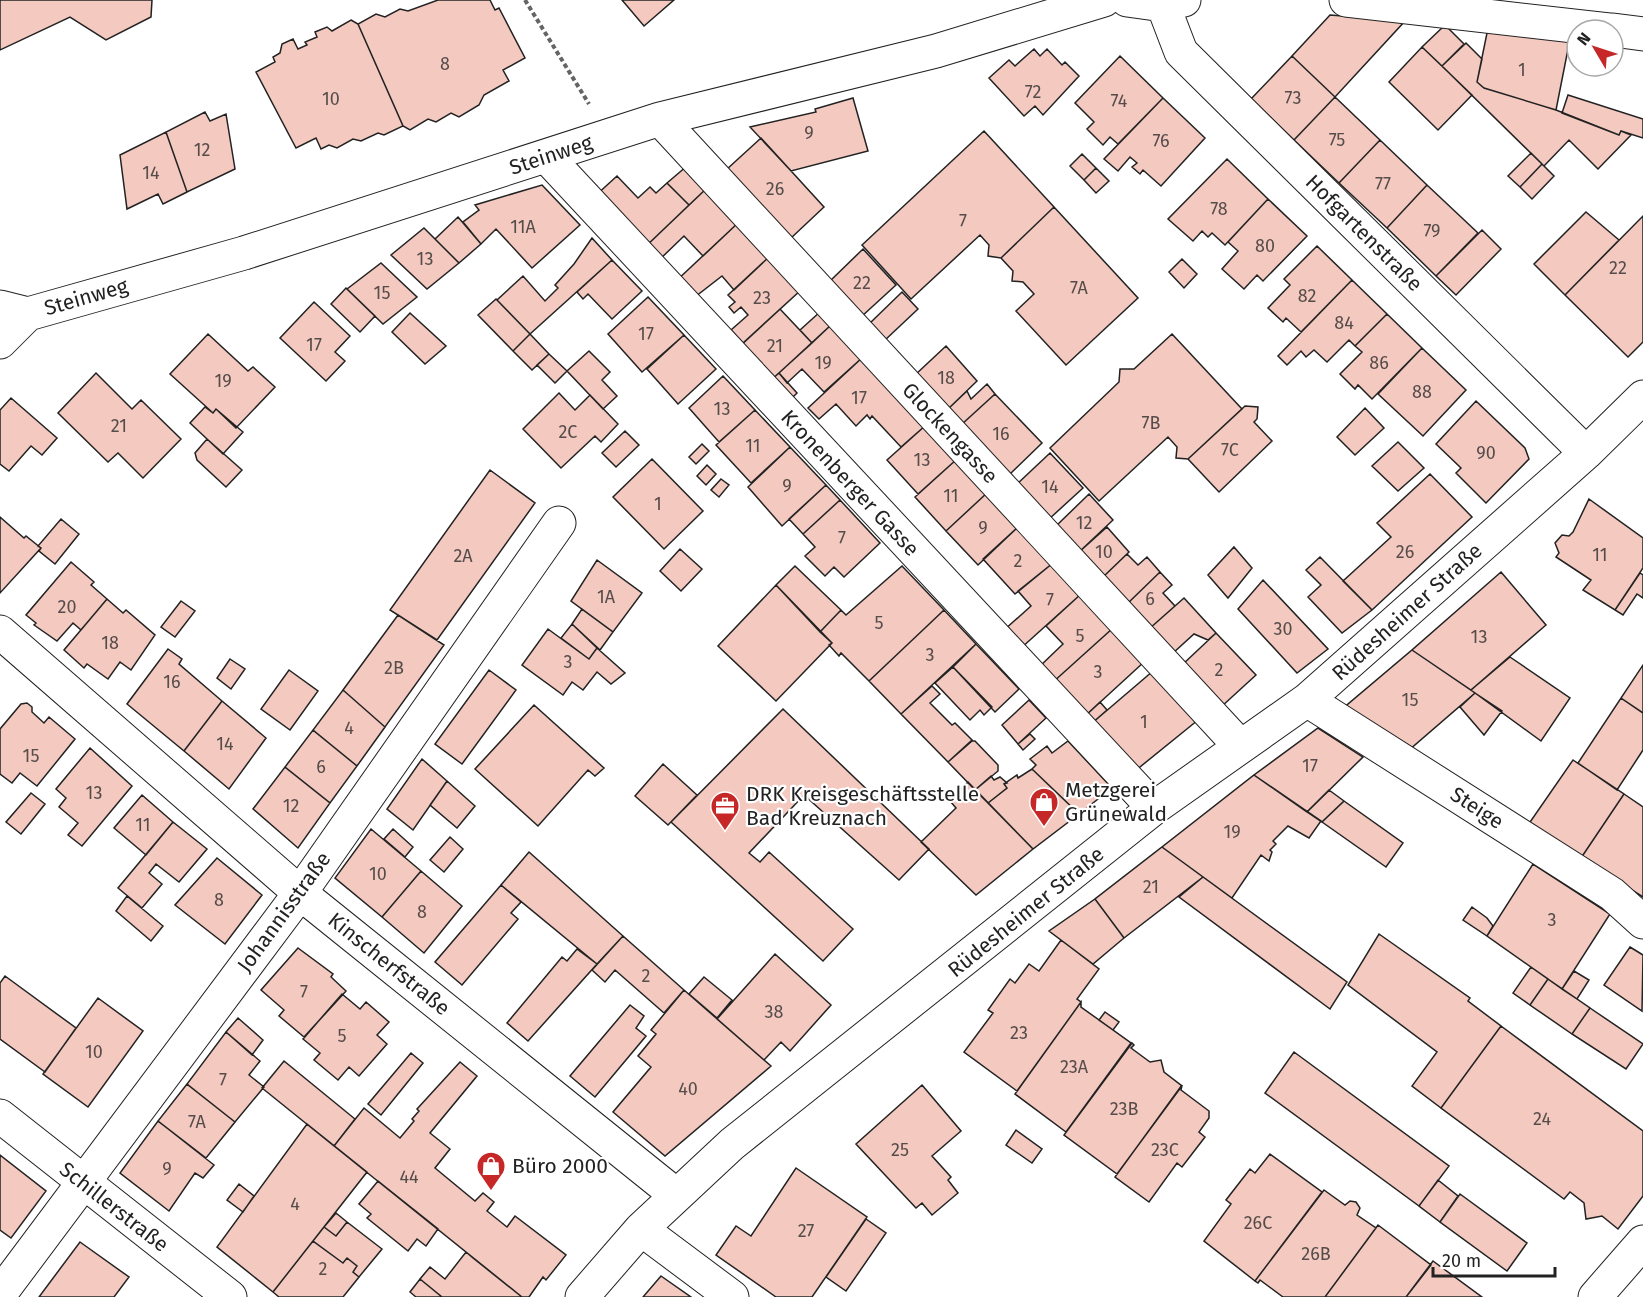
<svg xmlns="http://www.w3.org/2000/svg" width="1643" height="1297" font-family="'Fira Sans',sans-serif">
	<rect width="100%" height="100%" fill="#fff"/>
	<path fill="#f3c9c0" stroke="#222" stroke-width="1.5" d="M0 0H152L151 17 106 40 70 17 0 50Z
		M438 0H490L495 10 499 8 525 58 503 70 509 81 484 95 479 105 459 117 451 113 436 122 428 119 410 130 403 126 358 24 376 14 385 17 400 9 408 11Z
		M622 0H674L644 26Z
		M1330 15 1405 21 1335 97 1292 56Z
		M351 20 358 24 403 126 384 135 378 133 361 141 353 139 337 148 329 145 321 149 316 138 296 148 256 72 275 62 273 57 280 53 282 44 293 39 298 49 307 45 305 42 317 37 315 32 327 27 332 31Z
		M1445 25 1464 44 1442 66 1422 47Z
		M1488 28 1571 34 1556 110 1484 88 1477 82Z
		M1466 43 1482 59 1477 82 1484 88 1556 110 1619 135 1621 131 1631 135 1598 169 1569 140 1544 166 1442 66Z
		M1422 47 1472 95 1438 130 1389 82Z
		M1034 49 1040 56 1047 49 1062 65 1065 62 1079 76 1043 115 1035 106 1024 116 989 78 1009 60 1015 66Z
		M1120 56 1163 98 1118 144 1110 137 1103 145 1087 129 1094 122 1075 103Z
		M1292 56 1335 97 1294 140 1251 99Z
		M1568 95 1643 119V138L1621 131 1619 135 1562 113Z
		M1335 97 1380 140 1339 183 1294 140Z
		M853 98 868 151 791 171 750 127 816 112 815 109Z
		M1163 98 1205 138 1161 186 1143 170 1140 174 1132 167 1137 163 1130 157 1118 171 1104 159Z
		M205 112 210 121 226 114 235 169 187 192 166 132Z
		M984 131 1054 207 1001 258 988 256 989 245 980 235 911 299 862 245Z
		M166 132 187 192 163 204 158 194 127 209 120 155Z
		M761 138 824 207 790 239 726 170Z
		M1380 140 1427 185 1387 228 1339 183Z
		M1531 153 1542 164 1520 187 1508 176Z
		M1082 154 1096 168 1084 180 1070 166Z
		M1227 159 1268 199 1225 245 1212 233 1208 237 1202 231 1193 241 1168 219Z
		M1542 164 1554 176 1532 199 1520 187Z
		M687 166 707 188 689 205 667 183Z
		M1096 168 1109 181 1096 193 1084 180Z
		M617 176 638 198 650 187 656 193 667 183 689 205 643 249 594 197Z
		M542 185 580 225 532 268 496 229 481 244 463 222 479 210 475 205Z
		M1427 185 1478 233 1436 276 1387 228Z
		M707 188 739 222 703 256 684 236 656 263 643 249Z
		M1268 199 1307 236 1263 281 1257 275 1244 289 1222 269 1238 251 1228 242Z
		M1054 207 1138 298 1066 365 1016 311 1034 294 1023 282 1012 281 1013 271 1001 258Z
		M1586 212 1619 240 1565 295 1534 264Z
		M1643 216V342L1628 357 1565 295Z
		M458 217 481 244 459 263 435 239Z
		M739 222 770 256 734 290 722 276 691 300 675 282Z
		M424 228 459 263 427 289 391 255Z
		M1482 230 1501 249 1456 295 1436 276Z
		M592 238 612 260 530 334 497 300 523 276 545 301 558 288 555 285 574 264Z
		M1317 246 1352 280 1301 332 1286 318 1283 322 1268 308 1290 285 1284 279Z
		M863 249 896 285 861 317 829 282Z
		M770 256 801 290 743 343 731 330 748 315 741 307 734 313 729 307 735 302 728 295Z
		M1182 259 1197 274 1184 288 1169 272Z
		M612 260 642 291 612 319 588 294 583 299 577 292Z
		M381 263 417 297 383 324 347 289Z
		M1352 280 1387 314 1355 346 1349 340 1327 362 1314 350 1306 357 1301 351 1287 365 1278 356Z
		M346 288 375 316 360 332 331 304Z
		M902 292 918 309 884 341 868 325Z
		M648 297 684 335 642 372 608 334Z
		M496 299 530 334 513 351 478 315Z
		M314 302 350 336 335 352 345 361 326 381 280 338Z
		M780 309 812 343 770 381 738 348Z
		M821 311 832 324 812 343 800 330Z
		M410 313 446 346 425 364 392 332Z
		M1387 314 1422 348 1372 399 1358 385 1355 389 1340 374 1362 352 1355 346Z
		M832 324 863 357 824 392 802 369 787 383 779 373Z
		M208 334 248 371 253 367 275 387 236 428 216 409 213 413 170 374Z
		M530 334 549 354 532 370 513 351Z
		M1172 334 1242 409 1188 459 1176 458 1177 447 1168 437 1099 501 1050 448 1119 382 1120 369H1134Z
		M684 335 716 369 678 404 647 369Z
		M946 346 977 381 947 410 915 375Z
		M1422 348 1466 390 1423 436 1378 394Z
		M589 351 610 372 602 380 617 396 603 409 567 371Z
		M549 354 567 371 555 383 537 365Z
		M863 357 926 425 901 447 872 416 870 419 867 415 856 426 836 404 819 419 808 408Z
		M96 373 132 409 141 400 181 439 143 478 118 453 108 462 58 413Z
		M779 373 797 393 788 402 770 381Z
		M723 376 755 410 719 442 689 408Z
		M987 384 995 394 961 425 947 410 967 391 971 399Z
		M559 393 575 410 590 395 618 424 601 442 595 436 561 468 523 429Z
		M995 394 1042 443 1008 476 961 425Z
		M11 398 57 438 42 455 31 446 9 471 0 464V410Z
		M1476 401 1525 448 1529 459 1486 503 1456 473 1461 468 1436 444Z
		M1245 406 1258 407 1257 419 1254 422 1272 441 1219 492 1188 459Z
		M205 407 213 413 216 409 243 432 223 454 190 423Z
		M1365 408 1384 428 1355 455 1337 437Z
		M755 410 790 447 751 483 716 445Z
		M926 425 957 459 918 494 887 460Z
		M625 431 639 445 616 467 602 453Z
		M207 439 242 470 226 487 197 460 195 453Z
		M1398 442 1424 468 1398 491 1372 466Z
		M702 444 709 451 696 464 689 457Z
		M790 447 826 485 782 526 748 487Z
		M1050 453 1083 488 1048 520 1016 485Z
		M652 459 703 511 664 549 613 497Z
		M957 459 988 492 946 531 915 497Z
		M707 465 716 474 706 485 697 476Z
		M490 470 535 503 437 640 390 610Z
		M1430 474 1472 517 1372 610 1343 581 1391 537 1377 523Z
		M721 479 729 485 719 497 711 490Z
		M826 485 840 500 803 534 789 519Z
		M988 492 1019 526 978 565 946 531Z
		M1089 494 1113 520 1078 553 1055 527Z
		M1589 499 1643 538V568L1615 610 1583 590 1591 580 1556 557 1559 553 1555 543 1562 535 1569 536 1573 532Z
		M840 500 880 543 844 577 834 567 825 576 805 556 815 547 803 534Z
		M0 517 24 538 26 536 41 548 0 593Z
		M61 519 79 534 55 564 39 551 41 548 38 546Z
		M1019 526 1053 563 1015 594 983 559Z
		M1107 527 1129 552 1102 578 1078 553Z
		M1234 547 1252 568 1228 598 1208 575Z
		M680 549 702 569 681 591 660 571Z
		M1127 554 1138 565 1147 557 1160 572 1126 605 1102 578Z
		M1320 557 1372 610 1342 633 1308 597 1321 585 1306 570Z
		M597 560 642 593 613 632 571 601Z
		M71 562 94 582 91 585 107 599 81 630 73 623 57 641 34 625 36 623 26 615Z
		M1053 563 1081 594 1020 649 1003 631 1031 606 1018 591Z
		M795 566 841 610 820 632 776 585Z
		M902 566 944 610 869 681 841 653 839 656 829 645 832 643 820 632 841 610 846 615Z
		M1160 572 1172 585 1163 593 1175 606 1149 629 1126 605Z
		M1501 572 1546 625 1471 690 1412 650Z
		M1640 573 1643 575V598L1637 594 1623 615 1615 610Z
		M1263 580 1328 649 1297 673 1238 609Z
		M776 585 832 643 776 701 718 646Z
		M1081 594 1113 628 1052 683 1038 668 1063 644 1046 626Z
		M1184 598 1216 633 1208 640 1194 634 1172 654 1149 629Z
		M107 599 123 613 126 610 155 635 131 670 120 662 108 679 87 664 84 668 64 650Z
		M181 601 195 611 175 637 161 627Z
		M582 609 613 632 600 650 572 624Z
		M944 610 976 644 901 714 869 681Z
		M398 615 444 645 385 727 343 690Z
		M572 624 597 648 589 659 561 638Z
		M1113 628 1144 662 1084 717 1052 683Z
		M548 629 589 659 597 648 625 673 611 684 597 672 583 690 572 682 563 695 522 665Z
		M1216 633 1256 675 1221 707 1182 665Z
		M976 644 1019 689 995 712 953 667Z
		M168 649 182 659 179 664 222 701 184 751 127 704Z
		M1412 650 1475 693 1409 750 1341 710Z
		M1510 657 1570 698 1541 741 1471 690Z
		M230 659 245 669 231 689 217 678Z
		M1643 665V713L1621 698Z
		M953 667 992 707 984 715 980 710 970 720 935 683Z
		M289 670 318 691 290 730 261 709Z
		M489 670 516 690 462 764 435 744Z
		M1153 671 1198 720 1135 771 1091 724Z
		M932 686 940 694 930 703 952 725 955 723 972 740 948 762 901 714Z
		M343 690 385 727 357 766 313 730Z
		M1475 693 1502 711 1484 735 1460 707Z
		M1621 698 1643 713V750L1617 790 1578 763Z
		M1029 700 1046 718 1018 744 1002 725Z
		M222 701 266 738 229 789 184 751Z
		M1100 702 1107 710 1091 724 1084 717Z
		M27 703 32 707V712L44 723 49 717 75 739 37 786 20 773 12 783 0 774V729L21 704Z
		M534 705 604 768 595 776 588 770 538 826 475 769Z
		M783 709 929 849 899 880 804 795 749 853 760 862 769 852 853 929 823 961 671 822Z
		M1318 728 1363 757 1307 812 1254 775Z
		M313 730 357 766 330 803 285 767Z
		M1030 734 1035 739 1023 750 1018 744Z
		M972 741H975L998 765V771L975 790 948 762Z
		M1068 741 1112 788 1079 814 1032 769 1036 765 1030 759 1047 746 1052 753Z
		M90 748 132 786 82 846 68 835 78 823 59 807 66 798 56 789Z
		M422 759 447 781 413 830 387 809Z
		M1573 760 1624 794 1581 858 1528 825Z
		M663 764 697 795 668 825 635 796Z
		M285 767 330 803 298 848 253 809Z
		M1032 769 1079 814 1033 849 988 803 1007 788 1004 784 1017 775 1018 778Z
		M1254 775 1321 821 1309 838 1288 826 1273 841 1276 844 1270 850 1272 852 1269 861 1261 855 1232 898 1162 847Z
		M991 776 994 780 1000 777 1007 783 1004 784 1007 788 988 803 975 790Z
		M447 781 475 806 457 828 430 805Z
		M968 782 1033 849 976 895 921 842 956 808 950 801Z
		M1329 790 1344 801 1322 822 1307 812Z
		M31 793 45 804 21 834 6 822Z
		M1624 794 1643 807V897L1581 858Z
		M142 795 173 822 146 855 114 828Z
		M1344 801 1403 843 1386 867 1322 822Z
		M173 822 207 849 179 882 156 864 149 873 162 884 142 908 118 888Z
		M371 829 421 871 382 917 335 878Z
		M393 829 413 847 405 857 384 839Z
		M450 837 463 849 444 872 430 860Z
		M1162 847 1203 877 1124 938 1095 899Z
		M529 852 623 936 597 964 501 885Z
		M217 858 262 895 225 944 175 905Z
		M1533 864 1610 914 1562 989 1487 936Z
		M421 871 462 906 424 953 382 917Z
		M1203 877 1347 982 1330 1009 1179 897Z
		M501 885 521 902 511 913 518 919 462 985 435 962Z
		M127 896 163 926 151 941 116 911Z
		M1095 899 1124 938 1093 964 1049 931Z
		M1472 907 1487 918 1493 926 1487 936 1463 920Z
		M1379 934 1470 998 1468 1001 1501 1026 1441 1108 1412 1086 1437 1052 1348 985Z
		M623 936 684 990 664 1013 615 970 605 982 592 970Z
		M1061 940 1099 969 1077 999 1081 1002 1017 1091 964 1052 993 1013 988 1010 1010 979 1015 983 1029 964 1039 971Z
		M1630 947 1643 955 1642 1011 1604 985Z
		M298 948 333 974 331 977 346 991 304 1037 279 1016 284 1010 261 990Z
		M577 949 597 964 528 1041 507 1023 562 957 567 961Z
		M775 954 831 1005 790 1051 781 1042 764 1060 717 1019Z
		M1531 967 1548 979 1530 1005 1513 993Z
		M1574 971 1589 980 1577 999 1562 989Z
		M5 976 76 1028 45 1072 0 1039V983Z
		M704 977 732 1000 717 1018 689 994Z
		M1548 979 1590 1008 1572 1034 1530 1005Z
		M684 990 771 1066 665 1156 613 1112 651 1067 638 1056 656 1034 651 1030Z
		M342 994 360 1009 366 1002 389 1022 377 1035 387 1044 359 1076 349 1067 338 1080 314 1060 320 1053 303 1039Z
		M98 998 143 1031 88 1107 43 1074Z
		M1081 1002V1007L1131 1043 1066 1132 1015 1094Z
		M630 1005 644 1016 636 1028 646 1036 595 1097 570 1076Z
		M1590 1008 1643 1044 1626 1069 1572 1034Z
		M1105 1012 1119 1022 1113 1030 1099 1020Z
		M238 1018 263 1040 252 1055 226 1032Z
		M1501 1026 1643 1131V1196L1618 1229 1602 1216 1586 1219 1584 1203 1570 1192 1564 1199 1441 1108Z
		M226 1032 260 1061 249 1075 264 1087 235 1122 187 1084Z
		M1132 1043 1134 1045 1131 1048 1150 1062 1161 1060 1164 1072 1182 1086 1117 1174 1064 1135Z
		M1294 1052 1449 1166 1419 1206 1265 1093Z
		M411 1053 423 1063 381 1115 368 1104Z
		M284 1061 355 1119 334 1146 262 1088Z
		M460 1062 477 1076 430 1133 450 1149 435 1168 475 1201 483 1193 494 1202 487 1211 507 1227 515 1216 566 1255 546 1280 543 1277 529 1297H522L334 1146 364 1108 400 1138 414 1121 412 1119 419 1111 417 1109Z
		M187 1084 235 1122 206 1158 158 1121Z
		M922 1085 961 1131 932 1156 951 1177 948 1180 958 1193 932 1215 922 1203 916 1208 856 1144Z
		M1182 1085 1181 1090 1209 1111V1118L1199 1132 1205 1137 1182 1167 1177 1163 1149 1202 1115 1177Z
		M158 1121 214 1165 203 1178 195 1173 169 1211 120 1173Z
		M307 1124 367 1172 273 1292 217 1247Z
		M1016 1130 1042 1149 1032 1163 1006 1145Z
		M1270 1154 1322 1192 1255 1281 1204 1241 1231 1204 1226 1200 1250 1169 1255 1173Z
		M0 1155 46 1191 11 1238 0 1230Z
		M796 1168 867 1217 812 1297H776L716 1255 736 1226 751 1236Z
		M1438 1180 1458 1196 1440 1222 1419 1206Z
		M378 1181 438 1229 426 1246 417 1239 408 1251 367 1218 371 1214 359 1204Z
		M239 1184 254 1196 243 1212 227 1200Z
		M1324 1190 1345 1205 1350 1201 1356 1202 1360 1208 1357 1215 1376 1228 1325 1297H1283L1260 1280 1258 1283 1255 1281Z
		M1460 1194 1527 1243 1507 1271 1440 1222Z
		M336 1213 347 1222 336 1236 324 1227Z
		M866 1219 886 1233 846 1291 826 1277Z
		M347 1222 382 1249 359 1277 353 1272 357 1266 347 1258 343 1263 313 1241 324 1227 336 1236Z
		M1378 1225 1431 1265 1406 1297H1325Z
		M313 1241 343 1263 347 1258 357 1266 353 1272 359 1277 343 1297H279L273 1292Z
		M80 1242 129 1277 114 1297H39Z
		M466 1252 473 1258 522 1297H442L420 1279 430 1267 445 1279Z
		M1433 1261 1482 1297H1406Z
		M661 1276 691 1297H643Z
		M420 1279 442 1297H416L410 1292Z"/>
	<g fill="none" stroke-linecap="round" stroke-linejoin="round">
		<g stroke="#222" stroke-width="35">
			<path id="minor" d="M1127 0 1163 5 1184 0
				M1165 0 1163 5 1181 52 1586 453
				M1346 0 1609 30
				M1613 30 1643 34
				M660 119 1240 746
				M547 157 1154 808
				M0 307 28 314 244 253 660 119 936 51 1104 0
				M0 342 28 314
				M0 632 300 893 676 1195
				M1307 700 1612 894 1643 922
				M0 1116 230 1297
				M641 1229 732 1297
				M0 1294 300 893 559 523
				M582 1297 641 1229 732 1144 1154 808 1307 700 1586 453 1643 397
				M1595 1297 1643 1242"/>
		</g>
		<path stroke="#646464" stroke-width="4" stroke-dasharray="4.5 3" stroke-linecap="butt" d="M525 0 589 104"/>
		<use href="#minor" stroke="#fff" stroke-width="33"/>
	</g>
	<defs>
		<g id="shop-pin" transform="scale(1.5)"><path d="M0 17L-7.5 6A9.5 9.5 0 1 1 7.5 6Z" fill="#c62828" stroke="#fff"/><path d="M-5-2.5h2.3a2.7 3.5 0 0 1 5.4 0H5L5.5 6h-11ZM-1.5-2.5h3a1.5 2.3 0 0 0-3 0Z" fill="#fff"/></g>
		<g id="office-pin" transform="scale(1.5)"><path d="M0 17L-7.5 6A9.5 9.5 0 1 1 7.5 6Z" fill="#c62828" stroke="#fff"/><path d="M-6-3h4V-5.5h4V-3h4V5H-6ZM-1-4.5V-3h2v-1.5ZM-6 0V1H6V0Z" fill="#fff"/></g>
	</defs>
	<g fill-rule="evenodd">
		<use href="#shop-pin" x="1044" y="802"/>
		<use href="#office-pin" x="725" y="806"/>
		<use href="#shop-pin" x="491" y="1166"/>
	</g>
	<g text-anchor="middle" stroke-width="4.5" stroke-linejoin="round" paint-order="stroke">
		<g font-size="18" fill="#564c4a">
			<text x="445" y="70">8</text>
			<text x="1522" y="76">1</text>
			<text x="1033" y="98">72</text>
			<text x="1293" y="104">73</text>
			<text x="331" y="105">10</text>
			<text x="1119" y="107">74</text>
			<text x="809" y="139">9</text>
			<text x="1337" y="146">75</text>
			<text x="1161" y="147">76</text>
			<text x="202" y="156">12</text>
			<text x="151" y="179">14</text>
			<text x="1383" y="190">77</text>
			<text x="775" y="195">26</text>
			<text x="1219" y="215">78</text>
			<text x="963" y="227">7</text>
			<text x="523" y="233">11A</text>
			<text x="1432" y="237">79</text>
			<text x="1265" y="252">80</text>
			<text x="425" y="265">13</text>
			<text x="1618" y="274">22</text>
			<text x="862" y="289">22</text>
			<text x="1079" y="294">7A</text>
			<text x="382" y="299">15</text>
			<text x="1307" y="302">82</text>
			<text x="762" y="304">23</text>
			<text x="1344" y="329">84</text>
			<text x="646" y="340">17</text>
			<text x="314" y="351">17</text>
			<text x="775" y="352">21</text>
			<text x="823" y="369">19</text>
			<text x="1379" y="369">86</text>
			<text x="946" y="384">18</text>
			<text x="223" y="387">19</text>
			<text x="1422" y="398">88</text>
			<text x="859" y="404">17</text>
			<text x="722" y="415">13</text>
			<text x="1151" y="429">7B</text>
			<text x="119" y="432">21</text>
			<text x="568" y="438">2C</text>
			<text x="1001" y="440">16</text>
			<text x="753" y="452">11</text>
			<text x="1230" y="456">7C</text>
			<text x="1486" y="459">90</text>
			<text x="922" y="466">13</text>
			<text x="787" y="492">9</text>
			<text x="1050" y="493">14</text>
			<text x="951" y="502">11</text>
			<text x="658" y="510">1</text>
			<text x="1084" y="529">12</text>
			<text x="983" y="534">9</text>
			<text x="842" y="544">7</text>
			<text x="1104" y="558">10</text>
			<text x="1405" y="558">26</text>
			<text x="1600" y="561">11</text>
			<text x="463" y="562">2A</text>
			<text x="1018" y="567">2</text>
			<text x="606" y="603">1A</text>
			<text x="1150" y="605">6</text>
			<text x="1050" y="606">7</text>
			<text x="67" y="613">20</text>
			<text x="879" y="629">5</text>
			<text x="1283" y="635">30</text>
			<text x="1080" y="642">5</text>
			<text x="1479" y="643">13</text>
			<text x="110" y="649">18</text>
			<text x="930" y="661">3</text>
			<text x="568" y="668">3</text>
			<text x="394" y="674">2B</text>
			<text x="1219" y="676">2</text>
			<text x="1098" y="678">3</text>
			<text x="172" y="688">16</text>
			<text x="1410" y="706">15</text>
			<text x="1144" y="728">1</text>
			<text x="349" y="734">4</text>
			<text x="225" y="750">14</text>
			<text x="31" y="762">15</text>
			<text x="1310" y="772">17</text>
			<text x="321" y="773">6</text>
			<text x="94" y="799">13</text>
			<text x="291" y="812">12</text>
			<text x="143" y="831">11</text>
			<text x="1232" y="838">19</text>
			<text x="378" y="880">10</text>
			<text x="1151" y="893">21</text>
			<text x="219" y="906">8</text>
			<text x="422" y="918">8</text>
			<text x="1552" y="926">3</text>
			<text x="646" y="982">2</text>
			<text x="304" y="998">7</text>
			<text x="774" y="1018">38</text>
			<text x="1019" y="1039">23</text>
			<text x="342" y="1042">5</text>
			<text x="94" y="1058">10</text>
			<text x="1074" y="1073">23A</text>
			<text x="223" y="1086">7</text>
			<text x="688" y="1095">40</text>
			<text x="1124" y="1115">23B</text>
			<text x="1542" y="1125">24</text>
			<text x="197" y="1128">7A</text>
			<text x="900" y="1156">25</text>
			<text x="1165" y="1156">23C</text>
			<text x="167" y="1175">9</text>
			<text x="409" y="1183">44</text>
			<text x="295" y="1210">4</text>
			<text x="1258" y="1229">26C</text>
			<text x="806" y="1237">27</text>
			<text x="1316" y="1260">26B</text>
			<text x="323" y="1275">2</text>
		</g>
		<g font-size="21" fill="#222" stroke="#fff">
			<text transform="translate(551 155) rotate(-18)" y="7">Steinweg</text>
			<text transform="translate(1364 233) rotate(45)" y="7">Hofgartenstraße</text>
			<text transform="translate(86 297) rotate(-16)" y="7">Steinweg</text>
			<text transform="translate(950 433) rotate(47)" y="7">Glockengasse</text>
			<text transform="translate(850 483) rotate(47)" y="7">Kronenberger Gasse</text>
			<text transform="translate(1407 612) rotate(-42)" y="7">Rüdesheimer Straße</text>
			<text transform="translate(1477 808) rotate(33)" y="7">Steige</text>
			<text transform="translate(284 912) rotate(-54)" y="7">Johannisstraße</text>
			<text transform="translate(1026 912) rotate(-39)" y="7">Rüdesheimer Straße</text>
			<text transform="translate(389 964) rotate(39)" y="7">Kinscherfstraße</text>
			<text transform="translate(114 1207) rotate(38)" y="7">Schillerstraße</text>
		</g>
		<g font-size="21" fill="#222" stroke="#fff" text-anchor="start">
			<text x="1065" y="797">Metzgerei<tspan x="1065" dy="24">Grünewald</tspan></text>
			<text x="746" y="801">DRK Kreisgeschäftsstelle<tspan x="746" dy="24">Bad Kreuznach</tspan></text>
			<text x="512" y="1173">Büro 2000</text>
		</g>
	</g>
	<g transform="translate(1595 48) rotate(309)"><circle r="28" fill="#ffffff" stroke="#a7a7a7" stroke-width="1.5"/>
	<path d="M0-4.5L10 22L0 15L-10 22Z" fill="#c62828"/>
	<text y="-9" font-size="16" font-weight="bold" text-anchor="middle" fill="#222222">N</text>
	</g>
	<path d="M1433 1267v9h122v-9" fill="none" stroke="#222222" stroke-width="3"/>
	<text x="1442" y="1267" font-size="18" fill="#222222" stroke="#ffffff" stroke-width="4.5" paint-order="stroke">20 m</text>
</svg>
